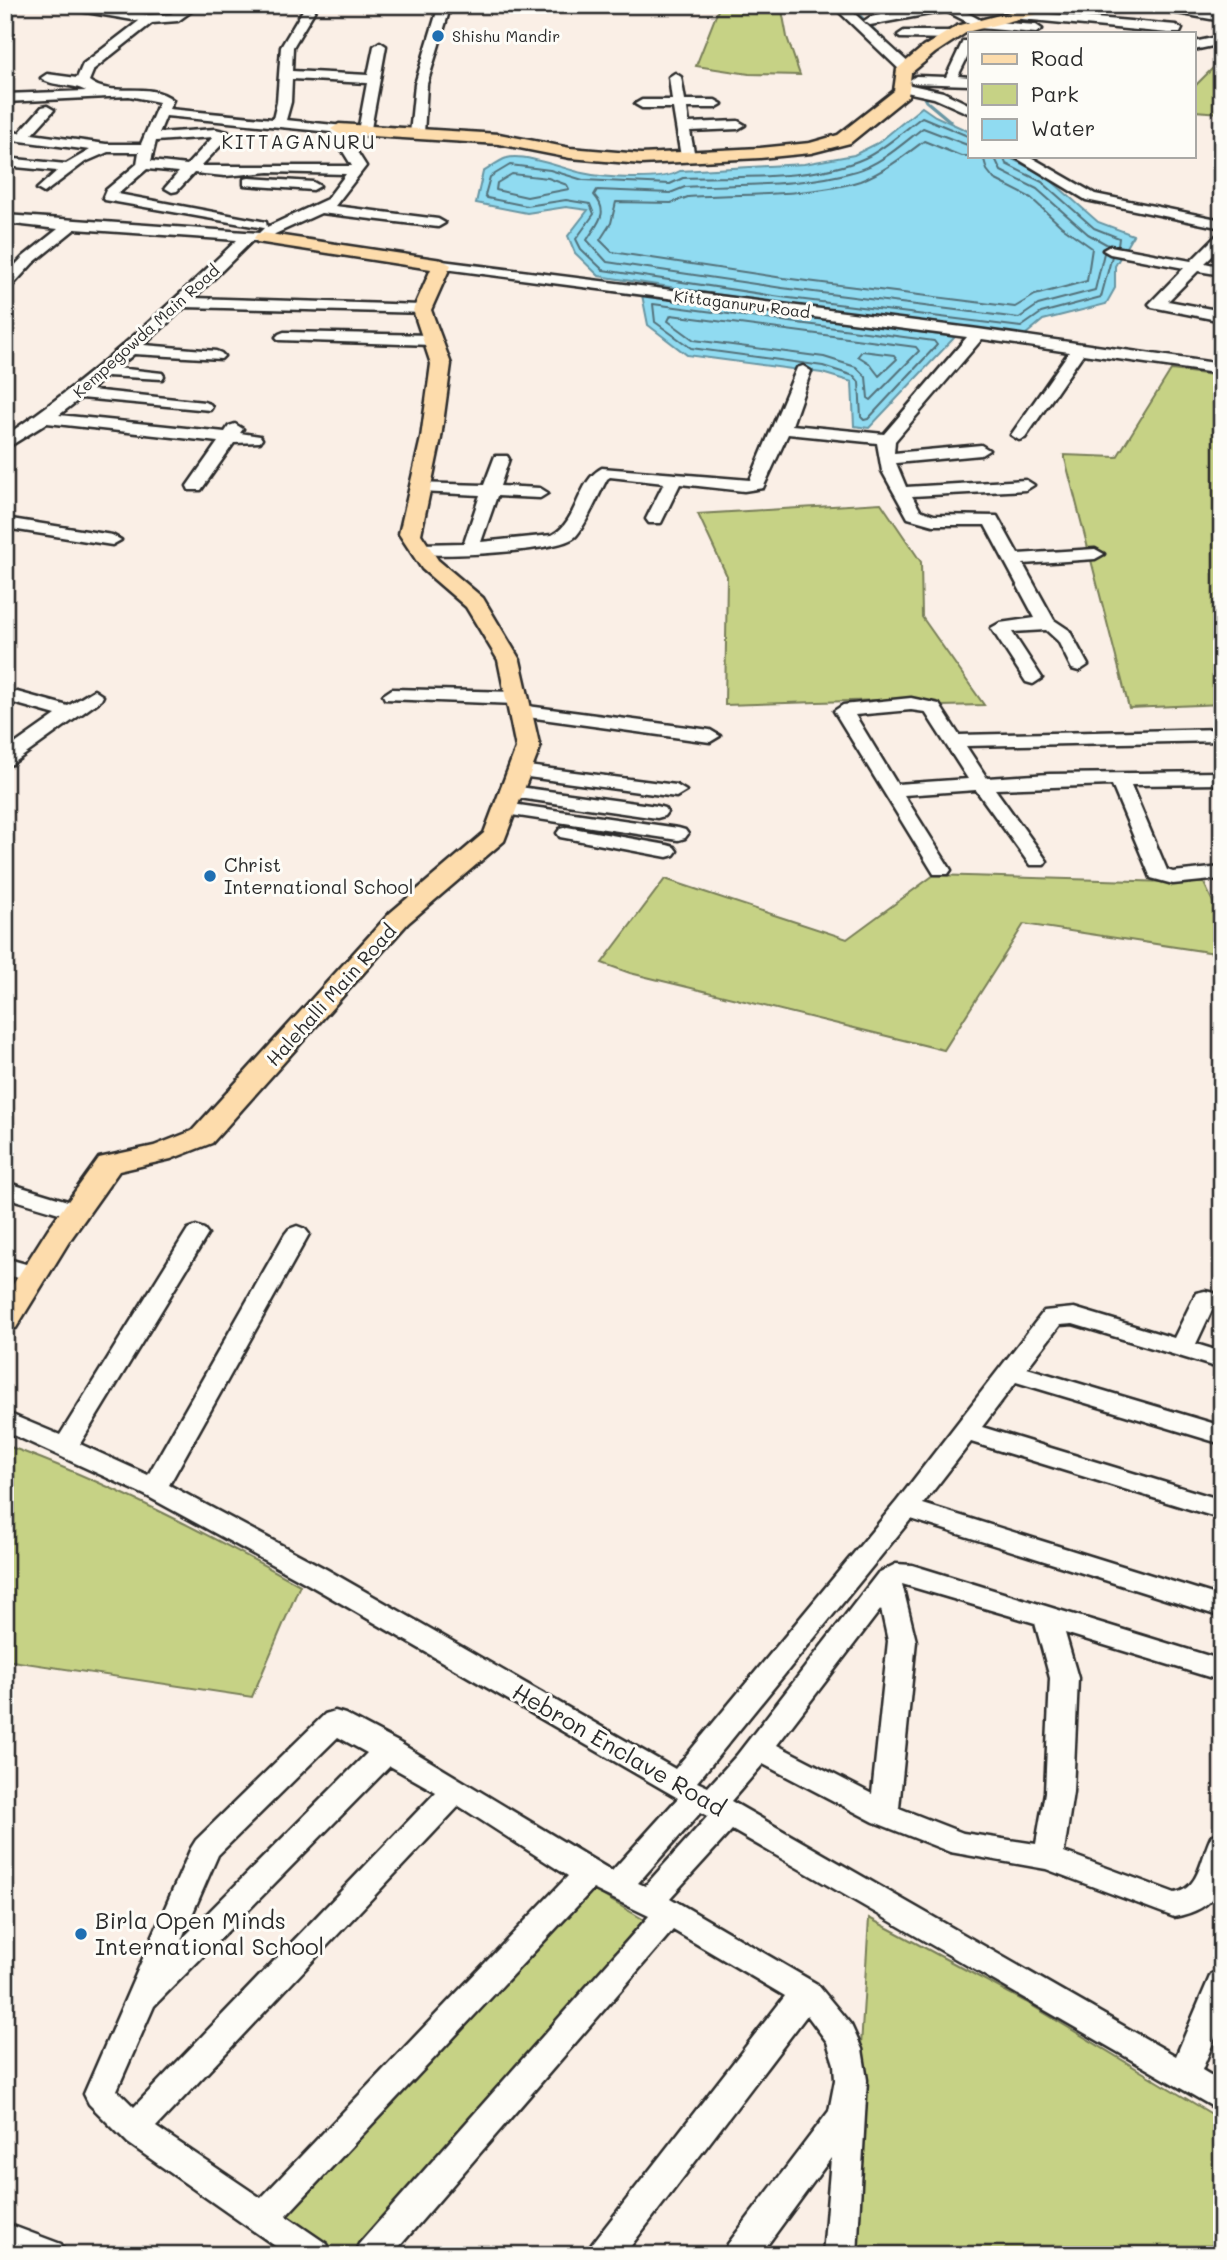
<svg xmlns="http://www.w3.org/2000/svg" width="1227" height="2260" font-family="Mali,sans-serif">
	<rect width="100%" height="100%" fill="#faefe6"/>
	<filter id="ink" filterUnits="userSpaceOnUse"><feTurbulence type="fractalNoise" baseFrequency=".0143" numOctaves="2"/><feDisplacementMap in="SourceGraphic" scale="14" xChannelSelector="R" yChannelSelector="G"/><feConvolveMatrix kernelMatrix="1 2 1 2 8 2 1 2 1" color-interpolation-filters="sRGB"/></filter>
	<g filter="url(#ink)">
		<path fill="#c6d285" stroke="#787e58" stroke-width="2" d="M720 5H781L787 37 800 75 749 74 696 66Z
			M1222 59V113L1194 111V87Z
			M1171 370 1222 376V704L1129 708 1064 455 1117 457Z
			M881 503 921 562 922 617 984 705 941 706 914 699 725 705 727 576 698 514Z
			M934 875 1204 883 1222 921V954L1024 924 944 1050 630 973 602 963 665 879 847 939Z
			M5 1445C108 1482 204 1532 300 1585L252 1697 5 1660Z
			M583 1884 646 1921 355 2255H331L281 2220Z
			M869 1918 1026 2002 1220 2119V2255H848Z"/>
		<path fill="#90dbf1" stroke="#6895a2" stroke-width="2" d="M922 107 935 116 970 132V156H1006L1046 176 1098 222 1133 235 1115 266V288L1106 304 1043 320 1025 335 780 304 599 276 575 253 568 236 588 210 566 207 527 213 476 203 483 172C490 168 499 160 507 158 524 153 565 169 582 173 604 178 661 182 680 171L804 164 854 155 878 143Z
			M642 295 955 337 869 428 854 426 852 382 822 373 687 355 648 325Z"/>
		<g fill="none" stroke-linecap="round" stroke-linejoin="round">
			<path stroke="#53717a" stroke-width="2" d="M970 137 922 117C903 131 886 148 865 158 815 181 738 176 683 178L670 184 583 180 550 170 510 165 490 177 485 195 487 198 527 206 566 200 590 204 594 214 576 239 581 249 603 270 781 297 1021 327 1041 313 1101 297 1112 256
				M970 146 923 128C902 144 881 164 856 171 802 187 741 184 685 187L670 193 597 190 594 195C610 213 598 222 587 240L607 262 782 288 1019 318 1038 305 1095 290 1104 253
				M976 156H961L924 141C904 156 884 172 860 181 815 196 737 194 688 197L671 203 616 202 611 223 600 240 612 252 783 278 1015 307 1035 295 1087 281 1092 248 1061 226 1031 198 994 179 987 170 983 156
				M994 156 1001 171 1037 189 1088 234 1108 245
				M1003 156 1006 164 1042 182 1094 228 1119 238 1118 246
				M512 174 548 178 567 185 569 189 527 197 496 190 497 183Z
				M653 304 934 341 937 345 868 419 864 420 861 417 859 382 854 376 823 366 691 348 655 322Z
				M671 315 916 347 919 351 871 400 868 398 866 377 856 367 824 357 694 340 668 321Z
				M862 351 894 355 897 359 879 376 869 363 858 356Z"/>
			<path stroke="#6895a2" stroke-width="3.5" d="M849 5 895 51
				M909 70 926 101 950 121"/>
			<g stroke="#2b2b2b" stroke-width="5">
				<path id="minor" d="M62 5H91L149 15 171 14 185 5H200L178 21 152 23 94 69 89 81C112 99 149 80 173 100L169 109 273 119 277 102 281 47 306 5H318L293 47 292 71 368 75 374 46 380 42 386 46 370 134 365 135 358 131 367 83 292 79 291 102 286 120 344 126 345 133 366 166 335 206 438 219 445 223 438 227 321 213 275 234 268 241H252L194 298 422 305 430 310 427 313 185 307 144 345 216 351 221 353 224 356 221 359 134 354 117 368 162 373 164 376 162 379 107 376 91 390 204 402 210 404 212 407 210 410 81 398 59 415 225 432 229 426 235 424 243 429 240 433 260 436 262 439 260 442 234 443 201 490H189L187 486 218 442 47 423 5 449V436C90 379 163 311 237 240L75 229 33 263 10 288 5 289V276L23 257 58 229 5 223V215L259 233 264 228 105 200 103 197 106 190 137 164 139 152H108L85 162 44 193 37 189 57 171 5 166V158L66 164 90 150 5 139V131L19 133 42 107 47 106 54 110 32 134 106 144H141L159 102 129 96 5 102V94L86 91C72 83 52 87 41 78L47 74 77 78 83 64 139 21 68 9ZM166 116 331 132 352 166H201L228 138V132L215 129 159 133ZM213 137 187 165 151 161 156 141ZM147 169 179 172 165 188 172 192 177 191 194 173 225 176 269 172 346 174 327 199 267 227 266 222 261 221 118 194Z
					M439 5H451L427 84 424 134 417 138 410 134 415 84Z
					M832 5H845L912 66V72H902Z
					M936 5H963L959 8 982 21 1036 25 1042 29 1036 33 979 28 946 11 870 25 864 21 870 17Z
					M1148 5H1176L1222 13V21L1154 9Z
					M1015 11 1176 25 1182 29 1180 33H1168L1011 18 1009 15Z
					M904 31H953L959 35 953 39 900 38 898 35Z
					M1222 36V44L1194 50V42Z
					M963 41H970V52L958 76 970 77V85L911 83 910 80 916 76 946 77Z
					M675 73 681 77 685 100H715L722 104 715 108H687L689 123 738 121 745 125 738 129 690 131 695 157 688 161 681 157 673 108H642L635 104 642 100H672L669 77Z
					M902 83 943 92 970 105V114L934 98 897 90 895 87Z
					M1013 156H1029L1095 194 1222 220V228L1086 200Z
					M249 178 313 182 320 186 313 190 244 185V179Z
					M1222 234V247L1205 263 1222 267V275L1198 271 1168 301 1222 311V321L1152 307 1149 304 1152 301 1184 268 1110 254 1103 250 1110 246 1191 261 1217 235Z
					M442 261 978 329 1222 364V374L1083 354 1025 438 1019 440 1011 435 1069 352 982 339 895 441 894 453 981 445 989 450 981 455 896 463 906 487 1026 480 1034 485 1026 490 912 496 920 510 934 515 997 516 1018 554 1095 549 1104 554 1095 559 1023 564 1054 620 1069 630 1088 665 1079 671 1072 669 1058 641 1046 630 1012 632 1042 678 1033 684 1026 682 991 628 1000 623 1035 618 985 525H933L908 518 882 471 877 443 788 434 763 488 744 491 680 484 661 523H649L646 519 664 483 610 477 607 479C600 492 584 529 575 537 558 552 436 558 413 553L410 549 413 545 419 544 464 543 480 495 420 492 414 491 412 487 414 483 484 485 495 456H507L509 459 500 486 540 488 548 493 540 498 497 496 481 542 552 535C578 522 577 481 602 468L750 480 797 368 803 366 811 371 792 425 884 434 967 337 437 268 435 265Z
					M284 332 432 335 440 340 432 345 279 340 276 337 279 334Z
					M5 518 112 535 121 540 112 545 5 528Z
					M392 689 516 692 525 698 516 704 385 699 383 695Z
					M94 690 103 696 101 700 12 764 5 766V751L56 715 10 702 8 698 10 694 17 692 68 706Z
					M911 698 939 704 959 735 1222 729V741L966 746 987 778 1049 774 1222 772V784L1131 785 1167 870 1173 872 1222 867V879L1173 884 1151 878 1112 785 995 789 1047 861 1044 865H1030L976 790 904 795 951 870 948 874H934L834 711 843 705ZM911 710 925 712 968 779 897 784 855 715Z
					M520 705 710 730 720 736 710 742 513 715 511 711Z
					M520 765 676 785 686 791 676 797 513 775 510 771 513 767Z
					M512 786 657 806 664 808 667 812 664 816 657 818 505 796 502 792 505 788Z
					M505 803 678 828 685 830 688 834 685 838 678 840 498 813 495 809 498 805Z
					M567 827 667 845 674 847 677 851 674 855 667 857 560 837 557 833 560 829Z
					M5 1182 84 1206 88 1211 84 1216 76 1218 5 1197Z
					M196 1226 204 1229 208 1234 80 1444 148 1475 285 1234 289 1229 297 1226 305 1229 309 1234 169 1485 326 1569 675 1769 897 1501 1044 1311 1074 1308 1174 1338 1196 1293 1205 1291 1214 1293 1217 1299 1196 1344 1222 1352V1369L1073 1324 1060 1325 1027 1368 1222 1426V1444L1016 1382 982 1427 1222 1500V1519L971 1442 923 1504 1222 1597V1617L911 1519 697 1782 708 1787 737 1755 878 1573 896 1564 912 1565 1222 1660V1681L1065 1633 1078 1678 1073 1792 1064 1852 1175 1893C1201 1888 1201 1855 1212 1835L1222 1831C1222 1878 1227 1907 1174 1917L1046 1869 950 1852 874 1822 763 1764 731 1801 1176 2056 1211 1974 1222 1970V2021L1202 2070 1222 2082V2112L732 1830 670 1898 817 1984 851 2025 862 2049 867 2080 857 2255H823L831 2158 760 2255H723L728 2244 829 2111 835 2080 834 2064 827 2042 807 2015 624 2255H587L592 2244 785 1996 673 1930 392 2255H354L359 2244 649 1916 593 1889 286 2216 327 2244 332 2255H288L128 2143 89 2104 84 2094 191 1848 196 1840 325 1714 335 1711 345 1714 398 1742 612 1871 678 1798 306 1583 145 1495 5 1431V1412L60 1435 188 1229ZM902 1584 1035 1623 1050 1678 1045 1792 1036 1844 963 1833 899 1808 916 1641ZM881 1609 888 1641 872 1794 777 1745ZM338 1737 367 1753 181 1940 218 1855ZM390 1766 436 1792 134 2107 117 2090 154 2006ZM459 1806 568 1876 261 2198 156 2127ZM701 1812 708 1816 645 1886 638 1883Z
					M5 1258 43 1269 46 1275 43 1281 34 1283 5 1274Z
					M5 2223 61 2244 66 2255 5 2253Z"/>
			</g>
			<g stroke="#2b2b2b" stroke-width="5">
				<path id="major" d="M1037 5H1063L1061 8 967 32 935 53 911 73 908 96 850 143 811 153 760 158 641 164 570 158 499 144 339 134 331 129 339 124 499 134 570 148 641 154 760 148 810 143 838 135 894 91 897 69 923 47 957 26Z
					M263 233 442 260 451 265 431 310 451 364 441 438 421 534 438 560 483 598 520 660 540 748 504 841 408 923 212 1143 171 1159 119 1171 70 1240 16 1328 5 1331V1297L48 1229 99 1158 154 1146 192 1131 390 913 484 833 516 748 498 660 466 607 422 569 399 534 421 438 431 364 413 310 431 269 257 242 254 238 257 234Z"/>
			</g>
			<use href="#minor" fill="#fdfcf7" fill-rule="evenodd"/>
			<use href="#major" fill="#fddcac" fill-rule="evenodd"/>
		</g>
	</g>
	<g fill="#1f6fb2" stroke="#fdfcf7" stroke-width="2.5">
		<circle cx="438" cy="36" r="7"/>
		<circle cx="210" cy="876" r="7"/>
		<circle cx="81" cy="1934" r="7"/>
	</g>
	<g text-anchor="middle" stroke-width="6" stroke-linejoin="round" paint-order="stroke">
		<g font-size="16" fill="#2b2b2b" stroke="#fdfcf7" text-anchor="start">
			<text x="452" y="42">Shishu Mandir</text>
		</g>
		<g font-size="16" fill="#2b2b2b" stroke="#fdfcf7">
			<text transform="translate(742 304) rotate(7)" y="6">Kittaganuru Road</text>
			<text transform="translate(146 331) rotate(-42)" y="6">Kempegowda Main Road</text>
		</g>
		<g font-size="19" letter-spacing="2" fill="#2b2b2b" stroke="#fdfcf7">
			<text x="299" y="149">KITTAGANURU</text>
		</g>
		<g font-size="19" fill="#2b2b2b" stroke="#fdfcf7" text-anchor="start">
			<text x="224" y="872">Christ<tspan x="224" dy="22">International School</tspan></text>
		</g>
		<g font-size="19" fill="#2b2b2b" stroke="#fdfcf7">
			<text transform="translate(331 995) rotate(-48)" y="7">Halehalli Main Road</text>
		</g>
		<g font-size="23" fill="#2b2b2b" stroke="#fdfcf7">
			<text transform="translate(619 1750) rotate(30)" y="8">Hebron Enclave Road</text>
		</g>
		<g font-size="23" fill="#2b2b2b" stroke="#fdfcf7" text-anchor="start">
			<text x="95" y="1929">Birla Open Minds<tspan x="95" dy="26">International School</tspan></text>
		</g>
	</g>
	<rect width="1227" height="2260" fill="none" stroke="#fdfcf7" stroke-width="28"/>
	<rect x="14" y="14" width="1199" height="2232" fill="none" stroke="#2b2b2b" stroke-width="2.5" filter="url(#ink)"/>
	<rect x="968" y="32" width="228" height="126" fill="#fdfcf7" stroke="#a9a8a5" stroke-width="2"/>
	<rect x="982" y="54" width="35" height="10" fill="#fddcac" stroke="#a9a8a5" stroke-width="2"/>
	<text x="1031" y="66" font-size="21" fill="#2b2b2b">Road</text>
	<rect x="982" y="84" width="35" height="21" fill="#c6d285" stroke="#a9a8a5" stroke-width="2"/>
	<text x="1031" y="102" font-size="21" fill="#2b2b2b">Park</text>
	<rect x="982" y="119" width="35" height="21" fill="#90dbf1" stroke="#a9a8a5" stroke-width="2"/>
	<text x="1031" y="136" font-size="21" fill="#2b2b2b">Water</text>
</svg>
